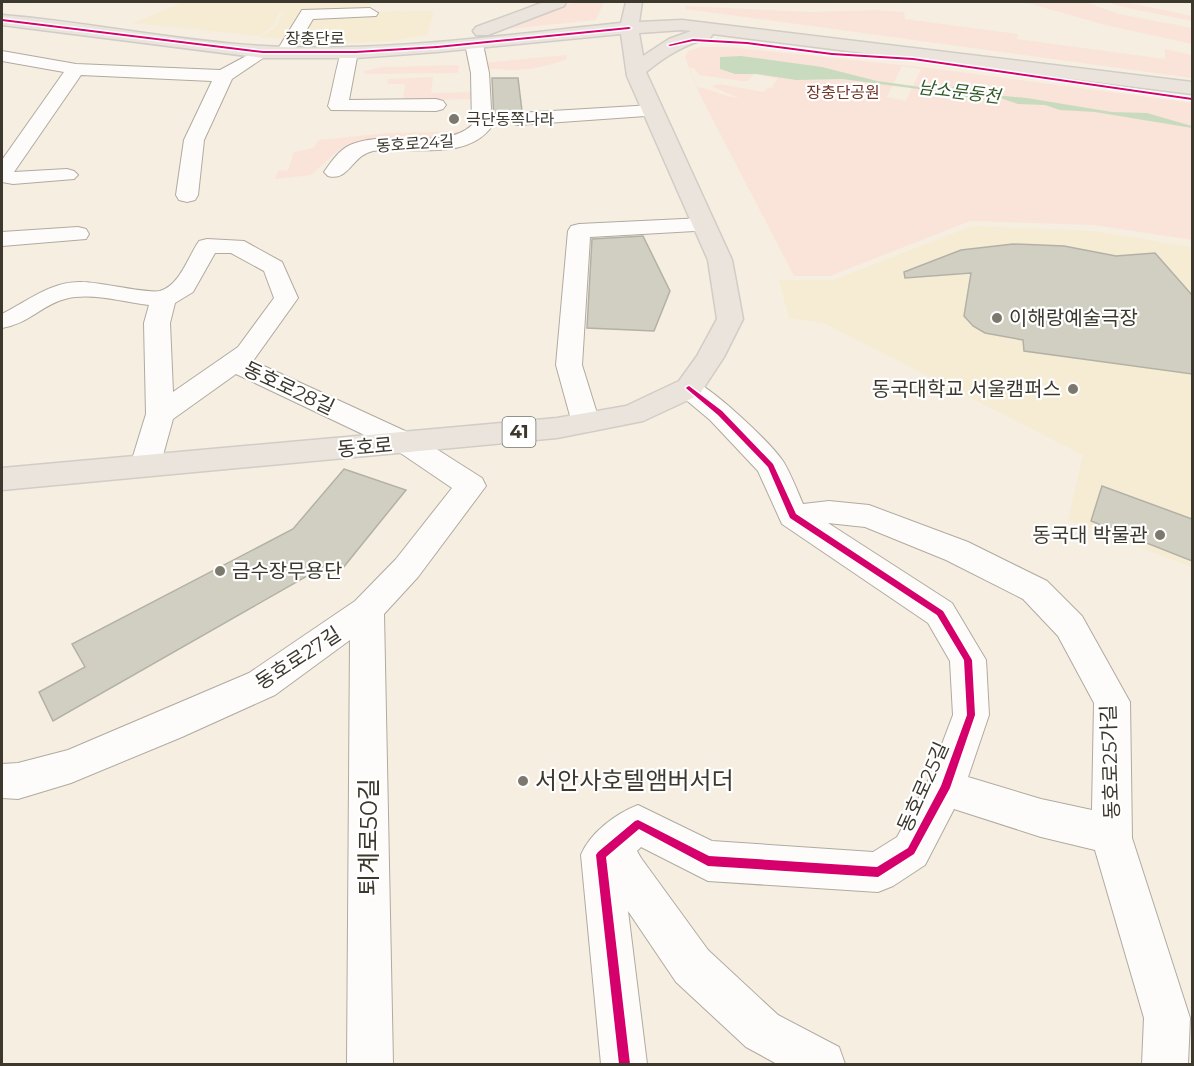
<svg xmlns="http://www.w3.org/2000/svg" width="1194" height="1066" font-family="Montserrat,'Noto Sans KR',sans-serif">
	<rect width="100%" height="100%" fill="#f5eee1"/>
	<path fill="#f6ebd3" d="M184 2H371L369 10 340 12 434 11 427 35 393 41 356 43 259 37 276 27 282 14 289 13H279L273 26 258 36 133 23Z
		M972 226 1094 231 1192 247V567L1068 520 1083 455 824 323 789 318 779 280H834Z"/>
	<path fill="#fae4d9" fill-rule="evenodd" d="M574 2H604L596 20 508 29Z
		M1024 2H1085L1119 14 1192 28V44L1105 25Z
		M1107 2H1126L1192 16V21L1123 7Z
		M685 6 811 12 875 10 904 12 905 19 1018 34 1017 39 1165 59V49L1192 55V78L686 9Z
		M701 47H728L938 69 1192 103V240L1094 225 970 221 830 276H794L699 93 685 57 688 51ZM902 66 921 69 906 101 887 97ZM690 68H694L699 75 742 81H747L754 74 778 79 772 86 776 87 767 88 764 92 719 84 711 86 739 98C724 97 712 89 697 87Z
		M566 55 567 59C539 70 515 72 485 68L483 63Z
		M459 65 458 73 364 74 365 71 383 67Z
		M433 77 431 93 473 92 472 99 403 101 405 84H387L388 79Z
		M472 102H478V127L470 134 448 138 354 143 339 150 311 175 275 179 278 171 288 170 294 152 313 148 319 140 387 133 468 131Z"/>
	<path fill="#c9dbbe" d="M741 56 822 67 877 81 942 90 956 86 994 95 1027 98 1112 112 1147 113 1192 126V128L1095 112 1060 110 1045 105 1018 104 1000 98 948 97 941 92 842 79 796 80 757 74H735L720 69V57Z"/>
	<path fill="#d1cfc1" stroke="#b3b1a6" stroke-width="1.5" d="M492 78H518L522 111 510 113 506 120 494 121Z
		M643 236 670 291 654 331 587 328 592 239Z
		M1013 244 1064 246 1116 256 1155 253 1192 295V374L1024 351 1023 340 985 333 973 326 964 316 971 273 905 278 904 272 961 250Z
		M344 469 406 490 342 569 328 564 53 721 39 692 85 667 72 644 293 529Z
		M1102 486 1192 519V561L1091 521Z"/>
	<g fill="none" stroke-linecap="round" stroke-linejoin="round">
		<g stroke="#b0aaa0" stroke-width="2">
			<path id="street" d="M370 8 378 13 376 16 313 19 291 56H279L276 52 302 10Z
				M474 39 480 40 483 44 489 73 492 126C467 162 410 146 373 151 352 155 349 182 328 176L324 172C331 162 339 150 350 145 385 129 445 151 472 125L471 73 465 44 468 40Z
				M263 47 269 48 272 52 232 79 204 140 198 195 195 200 187 202 179 200 176 195 184 140 212 81 81 75 14 172 67 169 74 171 78 175 74 179 13 184 2 182V160L64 72 2 61V51L76 64 220 70Z
				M349 47 355 48 358 52 349 100 436 99 443 101 446 105 443 109 436 111 331 110 328 106C332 94 338 56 343 48Z
				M653 105 660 107 663 111 660 115 518 125 511 123 508 119 511 115 518 113Z
				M704 218 712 220 715 225 712 230 590 237 582 365 600 423 596 430 586 432 576 430 572 423 556 365 568 231 571 226 579 224Z
				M78 227 86 229 89 234 86 239 2 246V232Z
				M207 239 244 241 282 262 298 298 253 361 416 436 482 478 486 486 418 577 384 614 393 1064H347L350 640 275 695 182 737 71 783 18 799 2 798V764L18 763 68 750 249 673 355 601 396 559 452 488 396 450 236 374 173 419 160 466 155 473 145 476 135 473 130 466 146 414 144 323 149 305C123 302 91 292 65 299 42 305 28 324 2 328V314C28 301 51 281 82 282 100 282 147 294 160 291 180 285 188 257 199 241ZM215 253H231L264 271 274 298 238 347 173 392 170 323 175 303 193 292Z
				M689 379C710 385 770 442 783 461 791 474 797 490 803 504L829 501 869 505 968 542 1047 581 1082 616 1130 702 1132 838 1190 1018 1188 1064H1142L1144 1018 1095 850 1041 837 954 809 925 865 893 886 878 892 708 881 641 847 637 851 641 858 708 950 778 1015 839 1047 845 1064H777L746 1047 676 982 628 911 647 1064H601L581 855C590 833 615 814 638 805L712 841 873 852 897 837 928 781 953 715 950 661 928 623 782 524 758 471 710 420 679 394 675 388 679 382ZM828 523 865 527 946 560 1023 599 1058 636 1094 703 1092 810 1041 799 968 777 989 715 986 660 980 650 952 603Z"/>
		</g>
		<g stroke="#d0cdc7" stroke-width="3">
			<path id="primary" d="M544 2H566L564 6 488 35H476L473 31 476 27Z
				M626 2H642L639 22 682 20 1192 82V94L713 34 710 38C685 44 666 56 646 72L732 260 743 319 724 357 699 395 643 421 557 438 2 490V468L557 418 626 406 679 381 697 356 717 319 708 260 627 76 621 34 437 52 356 58H263L2 25V15C88 22 176 41 263 46 382 53 503 35 621 23ZM682 30 691 31 669 39 643 56 639 33Z"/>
		</g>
		<use href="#street" fill="#fefcfa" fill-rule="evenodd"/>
		<use href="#primary" fill="#eae4dd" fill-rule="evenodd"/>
		<g stroke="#fff" stroke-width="3">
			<path id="cycleway" d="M2 19 263 51H356L437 46 629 27 631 28 629 29 437 48 356 53H263L2 21Z
				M693 39 747 42 832 53 913 58 1192 98V100L913 60 832 55 747 44 693 41 670 46 668 45Z
				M689 386 722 411 773 464 796 514 943 611 972 660 975 715 950 788 914 854 878 877 708 866 639 829 606 857 630 1064H619L596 855 598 852 635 821 638 820 709 856 877 867 908 848 941 786 967 715 964 660 937 615 790 518 768 467 718 415 687 389 686 388 687 387Z"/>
		</g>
		<use href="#cycleway" fill="#d6006c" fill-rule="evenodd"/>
	</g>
	<g fill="#7d786d" stroke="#fff" stroke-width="2">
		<circle cx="454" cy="119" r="6"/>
		<circle cx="997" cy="318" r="6"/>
		<circle cx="1073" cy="389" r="6"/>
		<circle cx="1160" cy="535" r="6"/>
		<circle cx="220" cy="571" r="6"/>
		<circle cx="523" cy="781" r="6"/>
	</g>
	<g text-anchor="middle" stroke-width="4.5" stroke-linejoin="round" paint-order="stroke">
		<g font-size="16" fill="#3c382e" stroke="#fff">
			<text x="315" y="44">장충단로</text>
			<text transform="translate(415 143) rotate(-4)" y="6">동호로24길</text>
		</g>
		<g font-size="16" fill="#713627" stroke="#fff">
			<text x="843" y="98">장충단공원</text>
		</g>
		<g font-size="16" fill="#3c382e" stroke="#fff" text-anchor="start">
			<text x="466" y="125">극단동쪽나라</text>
		</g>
		<g font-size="18" font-style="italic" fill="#335a29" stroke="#fff">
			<text transform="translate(959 92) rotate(7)" y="6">남소문동천</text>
		</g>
		<rect fill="#fff" stroke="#76746d" stroke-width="1.5" x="502.5" y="417" width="33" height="30" rx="4.5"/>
		<g font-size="18" font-weight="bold" fill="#3c382e">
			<text x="519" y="438">41</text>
		</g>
		<g font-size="20" fill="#3c382e" stroke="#fff" text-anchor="start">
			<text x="1009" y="325">이해랑예술극장</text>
			<text x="1061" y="396" text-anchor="end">동국대학교 서울캠퍼스</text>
			<text x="1148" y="542" text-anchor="end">동국대 박물관</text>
			<text x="232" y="578">금수장무용단</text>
		</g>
		<g font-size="20" fill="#3c382e" stroke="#fff">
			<text transform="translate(289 388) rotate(25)" y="7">동호로28길</text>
			<text transform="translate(365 447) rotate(-5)" y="7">동호로</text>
			<text transform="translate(298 658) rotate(-33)" y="7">동호로27길</text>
			<text transform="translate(1110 762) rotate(-92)" y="7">동호로25가길</text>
			<text transform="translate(923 787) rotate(-66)" y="7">동호로25길</text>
		</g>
		<g font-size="24" fill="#3c382e" stroke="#fff" text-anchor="start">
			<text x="535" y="789">서안사호텔앰버서더</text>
		</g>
		<g font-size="24" fill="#3c382e" stroke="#fff">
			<text transform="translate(369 837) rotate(-90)" y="8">퇴계로50길</text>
		</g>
	</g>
	<rect width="1194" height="1066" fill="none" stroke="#3c382e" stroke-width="6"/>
</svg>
